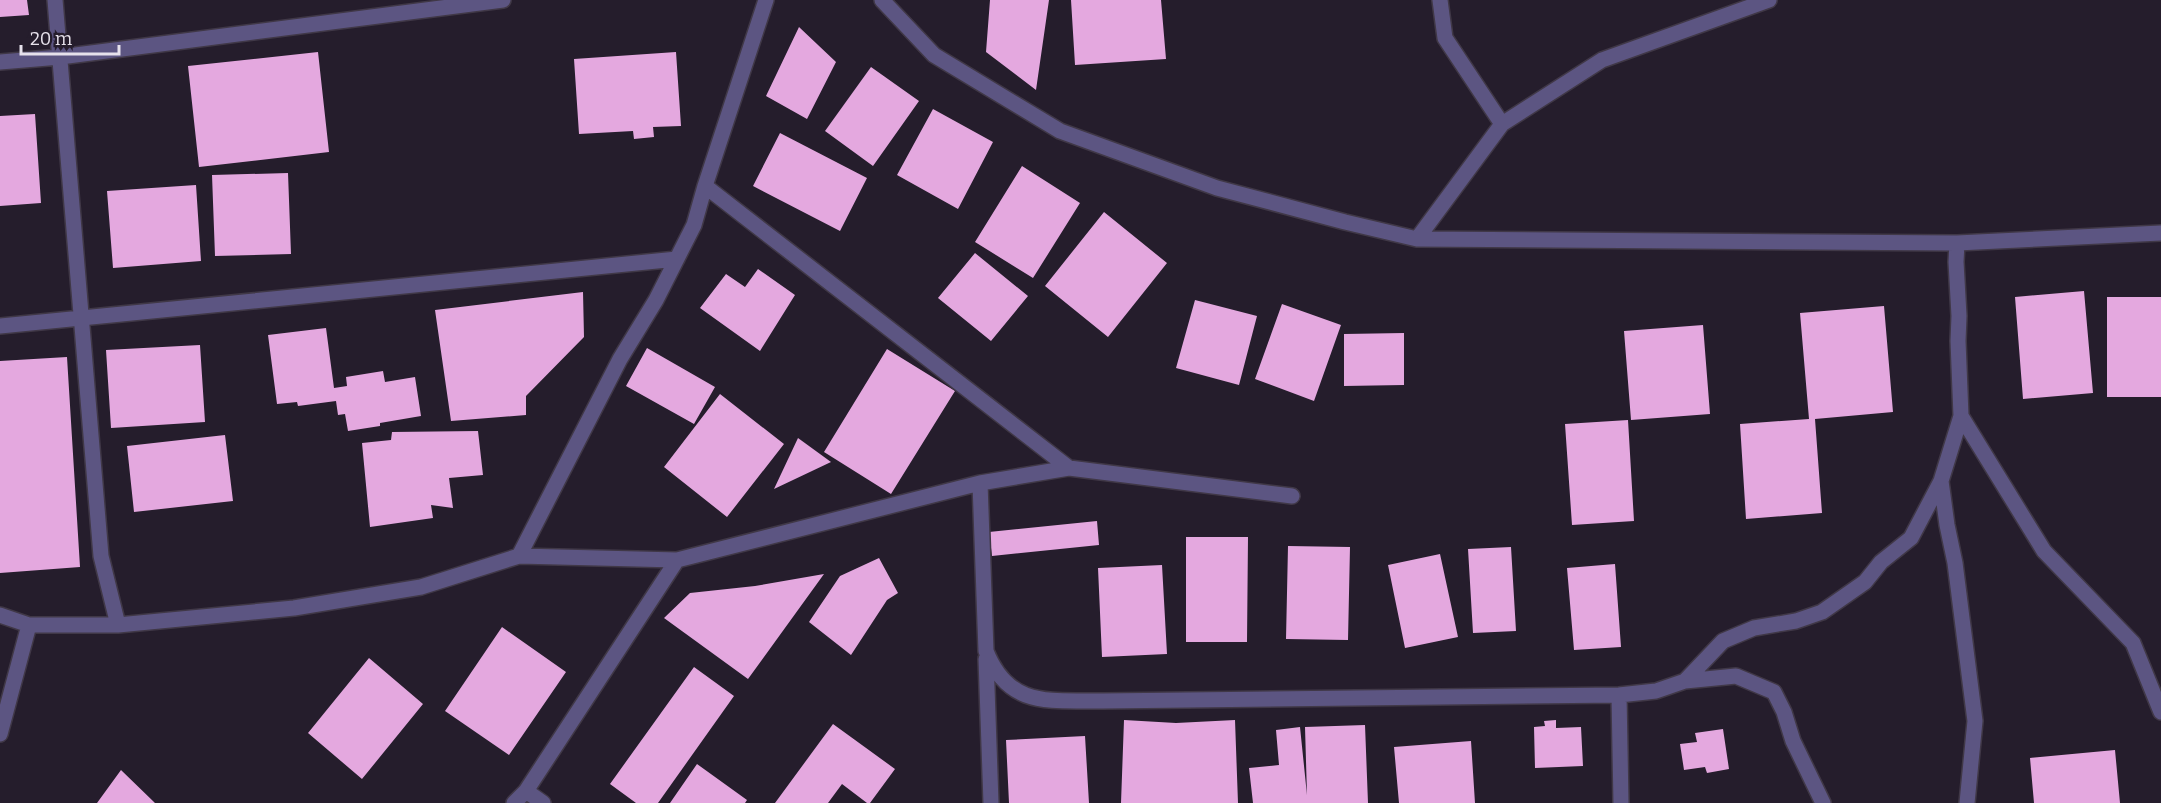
<svg xmlns="http://www.w3.org/2000/svg" width="2161" height="803" font-family="Bitter,serif">
	<rect width="100%" height="100%" fill="#251d2c"/>
	<path fill="#e4a8df" d="M0 0H27L29 15 0 17Z
		M990 0H1049L1036 90 986 52Z
		M1071 0H1161L1166 59 1075 65Z
		M799 27 836 62 807 119 766 96Z
		M318 52 329 152 199 167 188 66Z
		M676 52 681 126 653 127 654 137 634 139 633 131 579 134 574 59Z
		M871 67 919 101 873 166 825 131Z
		M933 109 993 142 958 209 897 175Z
		M35 114 41 203 0 206V116Z
		M780 133 867 178 840 231 753 186Z
		M1022 166 1080 203 1033 278 975 242Z
		M288 173 291 254 215 256 212 175Z
		M196 185 201 261 113 268 107 191Z
		M1104 212 1167 263 1108 337 1045 286Z
		M975 253 1028 296 991 341 938 298Z
		M758 269 795 295 760 351 700 308 726 274 745 287Z
		M2084 291 2093 393 2023 399 2015 297Z
		M583 292 584 337 526 396V415L451 421 435 310Z
		M2107 297H2161V397H2107Z
		M1195 300 1257 316 1239 385 1176 368Z
		M1282 304 1341 325 1314 401 1255 379Z
		M1884 306 1893 412 1815 419 1822 513 1746 519 1740 424 1809 419 1800 313Z
		M1703 325 1710 414 1631 420 1624 331Z
		M326 328 334 388 347 386 346 377 383 371 385 382 415 377 421 416 380 423V426L348 431 345 414 338 415 336 401 298 406 297 402 277 404 268 335Z
		M1404 333V385L1344 386V334Z
		M200 345 205 422 111 428 106 350Z
		M647 348 715 387 694 424 626 386Z
		M887 349 955 391 891 494 824 452Z
		M67 357 80 567 0 573V361Z
		M720 394 784 444 727 517 664 467Z
		M1628 420 1634 521 1572 525 1565 424Z
		M478 431 483 475 449 478 453 508 431 505 433 518 370 527 362 443 391 440 392 432Z
		M225 435 233 501 134 512 127 446Z
		M798 438 831 462 774 489Z
		M1097 521 1099 545 992 556 989 532Z
		M1186 537H1248L1247 642H1186Z
		M1288 546 1350 547 1348 640 1286 639Z
		M1511 547 1516 631 1473 633 1468 549Z
		M1440 554 1458 637 1405 648 1388 565Z
		M879 558 898 593 887 600 851 655 809 622 840 576Z
		M1615 564 1621 647 1574 650 1567 568Z
		M1162 565 1167 654 1102 657 1098 568Z
		M824 574 748 679 664 618 690 593 755 586Z
		M502 627 566 672 509 755 445 711Z
		M369 658 423 704 362 779 308 733Z
		M694 667 734 696 658 803H636L610 784Z
		M1124 720 1176 723 1235 720 1238 803H1121Z
		M1556 720V728L1581 727 1583 766 1535 768 1534 727 1545 726 1544 721Z
		M833 724 895 769 870 803H867L842 784 828 803H775Z
		M1365 725 1368 803H1253L1249 768 1279 765 1276 730 1300 727 1307 795 1305 727Z
		M1723 729 1729 769 1707 773 1705 767 1684 770 1680 744 1697 742 1695 733Z
		M1085 736 1089 803H1009L1006 740Z
		M1471 741 1475 803H1399L1394 747Z
		M2115 750 2120 803H2034L2030 758Z
		M697 764 747 800 745 803H670Z
		M121 770 155 803H97Z"/>
	<g fill="none" stroke-linecap="round" stroke-linejoin="round">
		<g stroke="#403847" stroke-width="18">
			<path id="minor" d="M55 0 101 556 118 625
				M882 0 934 55 1060 131 1217 188 1345 222 1417 239 1957 243 2161 233
				M0 62 60 57 503 0
				M1502 124 1602 60 1769 0
				M705 186 1069 468
				M1417 239 1502 124 1445 38 1440 0
				M1957 243 1956 262 1959 316 1958 341 1961 416 2044 551 2133 643 2161 712
				M0 326 677 259
				M1941 481 1947 525 1955 563 1975 721 1967 803
				M980 483 986 651C1009 709 1050 700 1103 701L1619 695 1656 691 1685 681 1736 676 1774 692 1784 712 1793 741 1823 803
				M519 556 620 359 656 300 694 225 705 186 766 0
				M0 615 29 625H118L294 608 421 587 519 556 677 560 980 483 1069 468 1292 496
				M986 659 991 803
				M1685 681 1723 641 1754 628 1796 621 1822 612 1865 582 1881 562 1911 538 1941 481 1961 416
				M1619 695 1621 803
				M0 734 29 625
				M526 791 543 803
				M514 803 526 791 677 560"/>
		</g>
		<use href="#minor" stroke="#5c5582" stroke-width="15"/>
	</g>
	<path d="M21 45v9h98v-9" fill="none" stroke="#e6e1eb" stroke-width="3"/>
	<text x="30" y="45" font-size="18" fill="#e6e1eb" stroke="#251d2c" stroke-width="4.5" paint-order="stroke">20 m</text>
</svg>
